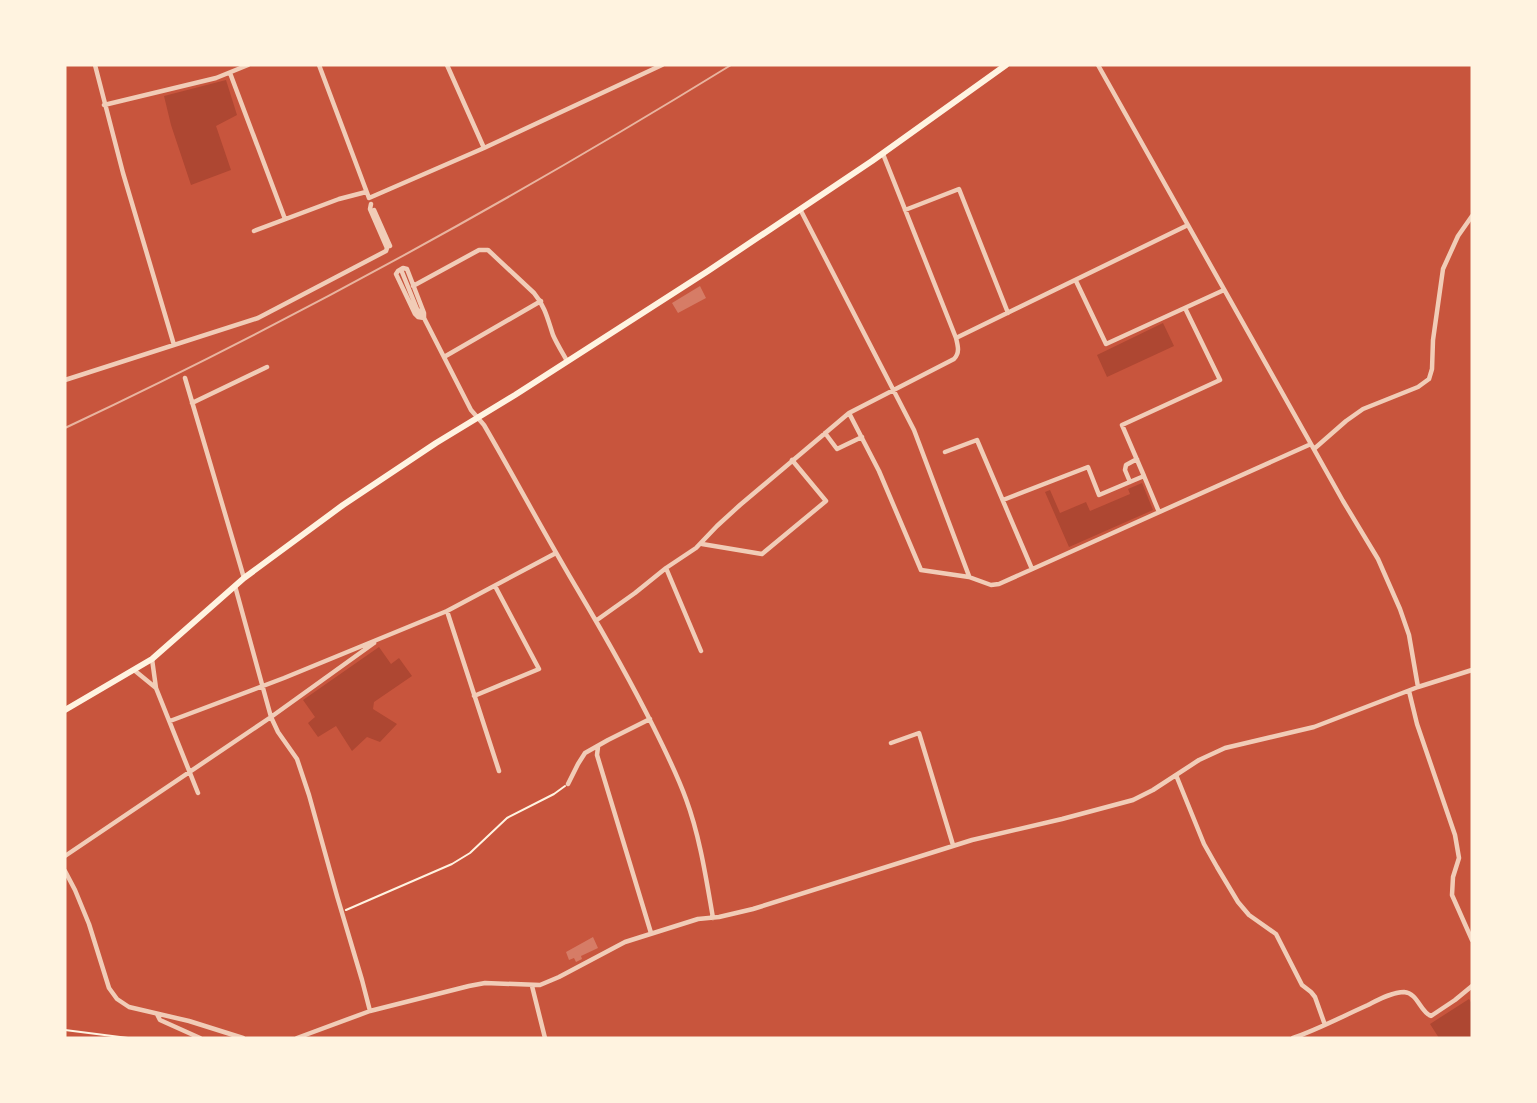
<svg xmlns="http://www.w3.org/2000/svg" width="1537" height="1103" font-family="'Noto Sans',sans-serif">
	<rect width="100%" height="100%" fill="#c8553d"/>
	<path fill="#ae4732" d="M226 80 237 115 216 126 231 170 191 185 171 125 164 96Z
		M1163 323 1174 346 1107 377 1097 355Z
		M1142 483 1153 510 1069 547 1045 492 1050 490 1060 513 1086 502 1090 511 1130 494 1128 489Z
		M379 647 391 664 399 658 412 676 374 702 373 709 397 724 380 742 367 737 352 751 336 726 318 737 308 723 315 717 303 700Z
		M1469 999 1472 1004V1038H1439L1430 1024Z"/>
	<path fill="#d67c66" d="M700 286 706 298 678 313 672 303Z
		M593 937 598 948 581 956 582 959 576 962 574 958 569 960 566 952Z"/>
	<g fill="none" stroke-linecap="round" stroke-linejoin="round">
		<path stroke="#fff3e0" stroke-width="2" d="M346 910 452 864 470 853 507 818 554 794 565 786
			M65 1030 128 1038"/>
		<path stroke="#f1ccb7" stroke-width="4.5" d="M95 65 123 173 174 345
			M319 65 369 198
			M447 65 484 148
			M1098 65 1343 501 1378 559 1400 609 1409 635 1418 687
			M230 73 285 219
			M104 105 216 78 248 65
			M883 154 956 338
			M369 198 484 148 662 65
			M800 209 914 430 969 576
			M374 210 390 246
			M905 210 959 189 1008 313
			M254 231 339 199 366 192
			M403 268 407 269 424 313V318L418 317 415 314 396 274 398 271Z
			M402 272 417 309 424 318 471 410 484 425C516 480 546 537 579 592 605 636 630 680 653 726 665 750 677 774 686 799 700 837 706 878 713 918
			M1076 281 1106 344 1224 290
			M413 286 479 250H488L534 293C545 306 548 320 553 335 557 344 562 352 567 361
			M444 357 541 301
			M185 378 244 578
			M65 380 258 318 386 251 387 248 370 209 371 204
			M192 403 267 367
			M849 413 879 471 921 570 969 577 991 585 999 584 1311 444
			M825 433 837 449 862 437
			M1314 449 1346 421 1363 409 1418 387 1429 379 1432 369 1433 340 1443 269 1458 236 1472 216
			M945 452 977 440 1032 569
			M1144 476 1122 425 1220 380 1185 308
			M1130 482 1125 470 1126 465 1137 459
			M1003 500 1088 467 1099 495 1144 476 1159 512
			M702 544 762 554 826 501 792 460
			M666 568 701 651
			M235 586 271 717 278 732 297 759 309 795 337 896 362 980 370 1011
			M447 611 499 771
			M597 620 635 593 666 568 696 548 717 526 740 505 849 413 954 359C960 353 958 346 956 338L1188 225
			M134 670 156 688 152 659
			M156 688 198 793
			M1409 691 1417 724 1455 835 1459 858 1453 877 1452 895 1472 940
			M474 696 539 669 495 586
			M170 721 284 678 447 611 556 553
			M891 743 919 733 953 845
			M598 747 597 755 651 933
			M1176 775 1204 844 1217 867 1238 902 1249 915 1276 934 1302 985 1311 992 1315 997 1325 1025
			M568 784 578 764 585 753 608 740 650 719
			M65 856 271 717 374 643
			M65 871 75 890 89 924 109 988 117 999 129 1007 189 1021 243 1038
			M532 986 545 1038
			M157 1014 160 1020 200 1038
			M297 1038 370 1011 469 986 485 983 540 985 559 977 625 942 698 919 719 917 753 909 972 840 1062 819 1133 800 1153 790 1199 760 1225 748 1314 727 1418 687 1472 670
			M1293 1038C1319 1029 1343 1016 1368 1005 1378 1000 1392 992 1404 992 1418 993 1420 1012 1431 1016L1455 1000 1472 986"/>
		<path stroke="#fff3e0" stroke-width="6" d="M65 710 152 659 244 578 343 505 436 443 515 395 708 271 872 161 1006 65"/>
		<path stroke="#e9b49f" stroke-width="2" d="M65 428C294 320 515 198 731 65"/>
	</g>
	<rect width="1537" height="1103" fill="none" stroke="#fff3e0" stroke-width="133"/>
</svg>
